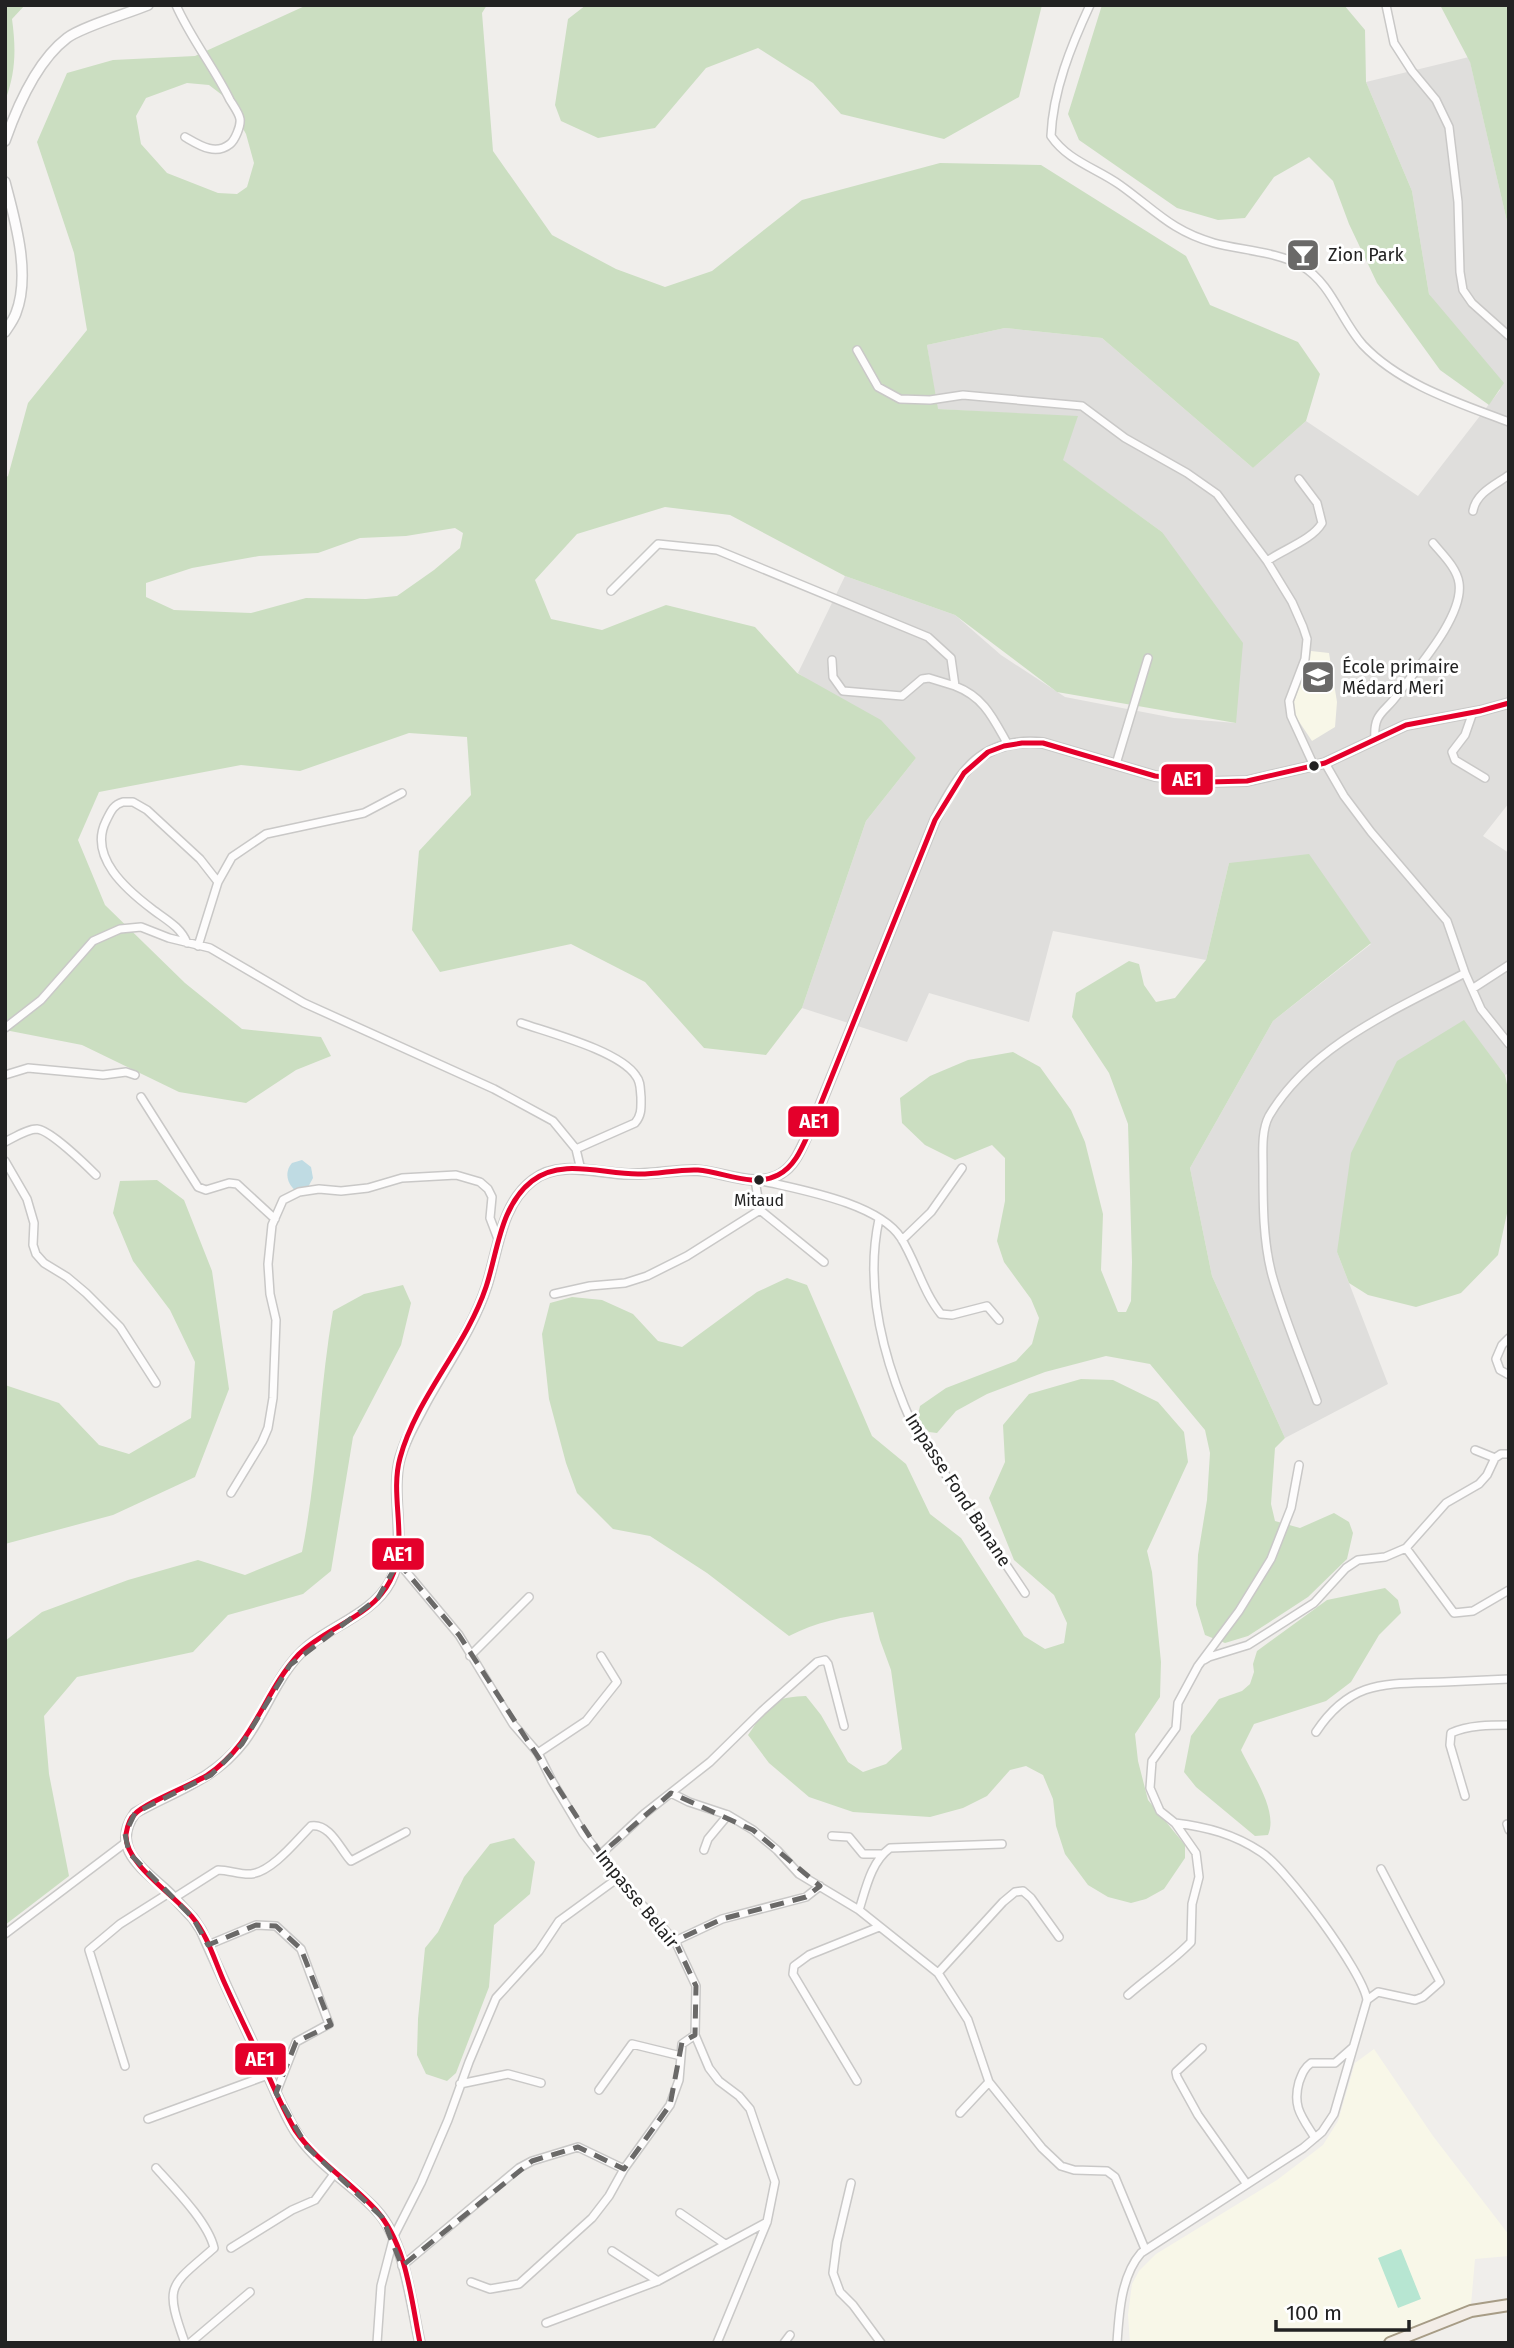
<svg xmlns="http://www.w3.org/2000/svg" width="1514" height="2348" font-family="'Fira Sans',sans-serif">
	<rect width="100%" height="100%" fill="#f0eeeb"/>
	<path fill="#dfdedc" d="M1469 57 1509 230V803L1483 836 1509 853V1073L1505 1075 1464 1021 1337 1252 1388 1384 1285 1438 1212 1276 1190 1168 1273 1021 1371 944 1229 863 1206 960 1053 931 1029 1022 929 993 907 1042 802 1008 866 821 916 758 798 673 845 576 955 615 1001 655 1065 697 1174 718 1236 723 1162 532 1062 460 1077 417 937 409 927 345 1005 328 1102 338 1253 468 1306 421 1418 496 1500 390 1429 294 1412 191 1366 82Z"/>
	<path fill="#f8f7e8" d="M1311 651 1329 653 1337 702 1335 727 1312 741 1296 717 1293 705Z
		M1374 2049 1433 2136 1509 2235V2256L1475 2259 1471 2305 1376 2343H1130L1128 2315 1132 2284 1139 2271 1156 2254 1277 2180 1323 2145 1338 2121 1355 2063Z"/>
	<path fill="#cbdec1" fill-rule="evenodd" d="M5 5H25L12 19C16 49 16 72 5 101Z
		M307 5H487L482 13 493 151 552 235 616 269 665 287 712 271 802 200 940 163 1041 165 1186 256 1210 305 1298 342 1320 374 1306 421 1253 468 1102 338 1005 328 927 345 938 409 1078 416 1063 460 1162 532 1243 643 1236 723 1057 692 955 615 845 576 730 515 665 507 577 534 535 580 551 619 602 630 666 605 755 627 797 673 881 720 916 758 866 821 802 1008 766 1055 704 1048 645 982 571 944 440 972 412 930 419 851 471 795 467 737 409 733 300 771 241 765 99 792 78 840 105 905 185 983 242 1029 321 1037 331 1056 296 1070 246 1103 179 1092 82 1045 5 1030V478L8 476 28 403 87 330 74 253 37 142 67 73 113 60 195 56ZM187 83 209 85 226 98 246 134 254 163 247 187 237 194 218 193 167 173 141 144 136 116 146 98ZM455 528 463 533 460 548 434 570 397 596 366 599 306 598 251 613 174 610 146 597V583L192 568 259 556 318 553 360 538 406 536Z
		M586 5H1042L1019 97 944 139 841 114 813 83 758 48 706 68 655 128 598 138 561 121 555 105 568 19Z
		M1102 5H1344L1365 30 1366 82 1412 191 1429 294 1504 383 1489 405 1440 370 1377 283 1349 224 1333 181 1309 157 1274 177 1245 218 1218 220 1177 208 1079 140 1068 114Z
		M1440 5H1509V230L1470 62Z
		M1309 854 1371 943 1273 1021 1190 1168 1212 1276 1285 1438 1275 1448 1271 1504 1275 1521 1300 1528 1334 1513 1349 1522 1353 1533 1347 1559 1308 1597 1248 1636 1225 1643 1205 1635 1196 1605 1198 1555 1207 1500 1210 1453 1205 1430 1150 1364 1106 1356 1045 1372 987 1394 956 1411 937 1433 929 1432 917 1419 920 1406 946 1388 1016 1361 1032 1344 1039 1318 1031 1299 1004 1262 997 1241 1005 1201V1158L992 1145 955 1160 925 1145 902 1123 900 1098 930 1076 968 1060 1013 1052 1040 1067 1071 1110 1085 1142 1103 1214 1101 1270 1118 1312H1126L1131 1301 1132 1262 1128 1124 1109 1073 1072 1017 1076 993 1129 961 1139 964 1144 985 1156 1002 1175 998 1206 960 1229 863Z
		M1464 1020 1505 1075 1509 1094V1204L1498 1255 1461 1293 1416 1307 1368 1295 1349 1283 1337 1252 1351 1153 1397 1061Z
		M157 1180 184 1200 212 1271 229 1389 195 1477 113 1515 5 1544V1385L59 1403 99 1445 129 1454 191 1418 195 1362 170 1310 133 1261 113 1213 120 1181Z
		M787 1278 807 1285 872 1436 906 1464 930 1514 961 1538 1024 1636 1045 1649 1064 1643 1067 1623 1054 1595 1014 1560 989 1498 1005 1462 1003 1425 1029 1394 1081 1379 1113 1380 1158 1402 1184 1432 1188 1462 1147 1551 1152 1572 1161 1662 1160 1697 1135 1734 1138 1761 1148 1800 1185 1845V1858L1164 1889 1146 1899 1131 1903 1108 1897 1088 1885 1065 1854 1056 1826 1053 1799 1043 1775 1026 1766 1010 1770 987 1796 963 1808 930 1817 853 1812 809 1797 769 1763 748 1735C768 1707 769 1697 806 1696L821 1715 848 1762 863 1772 886 1764 902 1749 891 1670 880 1640 873 1612C843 1617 816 1622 789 1636L707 1573 650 1536 613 1529 577 1493 566 1463 549 1399 542 1334 550 1303 572 1297 602 1300 633 1314 658 1341 682 1347 757 1292Z
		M403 1285 411 1303 401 1345 353 1437 331 1571 303 1594 228 1615 193 1652 77 1677 44 1716 49 1774 69 1876 5 1925V1641L42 1612 128 1580 198 1560 245 1575 302 1552C318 1472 319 1391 333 1311L364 1294Z
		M1385 1588 1398 1600 1401 1613 1379 1635 1351 1682 1326 1701 1254 1724 1241 1750C1251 1772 1279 1811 1268 1835L1255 1836 1196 1787 1184 1772 1191 1736 1219 1699 1242 1691 1250 1684 1254 1672 1253 1664 1257 1651 1327 1600Z
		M514 1838 535 1862 530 1894 494 1925 489 1987 456 2073 447 2081 426 2074 417 2055 418 2019 425 1948 438 1932 464 1877 490 1844Z"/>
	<path fill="#b7e6d2" d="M1401 2249 1421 2299 1398 2308 1378 2258Z"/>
	<path fill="#bfdbe3" d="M302 1160 311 1167 313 1178 307 1189 296 1191C287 1184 284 1172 292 1163Z"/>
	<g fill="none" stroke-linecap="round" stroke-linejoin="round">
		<g stroke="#c9c8c7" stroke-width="10">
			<path id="minor" d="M176 5C191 39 214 67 230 100 233 105 239 113 240 119 241 126 235 140 230 144 215 156 199 145 185 137
				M1090 5C1071 46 1053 90 1051 136 1068 161 1096 168 1120 185 1154 209 1171 231 1214 243 1240 250 1279 252 1302 266 1332 284 1341 321 1363 345 1401 385 1459 403 1509 422
				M1386 5 1394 43 1412 71 1436 100 1449 127 1458 202 1460 272 1463 290 1472 303 1509 336
				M857 350 878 387 900 399 930 400 963 395 1082 406 1125 438 1187 473 1217 494 1267 561 1292 602 1303 627 1307 639 1305 659 1289 701 1291 716 1314 766
				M1473 511C1476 493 1495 485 1509 475
				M1267 561C1284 549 1312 540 1322 523L1317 503 1299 479
				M611 591 658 544 717 550 928 637 951 658 955 686C984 697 993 718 1007 743
				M832 660 833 677 843 691 902 696 922 679 929 678 955 686
				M1473 712 1465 735 1452 752 1455 760 1485 778
				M1375 739C1373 712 1385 713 1398 694 1417 668 1464 616 1459 583 1457 568 1442 554 1433 543
				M1325 763 1344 796 1371 832 1447 921 1465 973 1481 1009 1509 1044
				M1116 764 1148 658
				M187 943C181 927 165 919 152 909 127 890 88 857 106 821 111 811 113 805 123 802H133L147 810 200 859 218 882
				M198 946 218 882 232 857 266 834 364 813 402 793
				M1472 989 1509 965
				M521 1023C550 1033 620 1051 636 1076 641 1082 640 1089 641 1097 641 1107 642 1115 635 1123L576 1149
				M5 1028 41 1000 93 941 120 929 141 927 169 938 210 948 304 1003 494 1089 553 1121 576 1149 581 1170
				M5 1075 28 1068 103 1075 126 1072 135 1075
				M141 1097 198 1187 206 1190 229 1183 237 1184 275 1219
				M5 1142C15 1137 27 1129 37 1129 50 1130 86 1165 96 1175
				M5 1161 27 1199 34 1223 33 1245 36 1254 44 1263 67 1277 86 1293 120 1327 156 1383
				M755 1180 760 1210 824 1262
				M763 1181C801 1190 878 1203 901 1238 916 1262 923 1292 941 1314L952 1315 987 1306 999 1320
				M879 1219C864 1289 884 1362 913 1426L1025 1593
				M902 1240 931 1212 962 1168
				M554 1294 590 1286 625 1283 647 1276 687 1256 760 1210
				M1509 1338 1502 1345 1496 1359 1500 1370 1509 1375
				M1317 1401C1302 1360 1284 1318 1272 1275 1263 1241 1263 1204 1263 1169 1263 1153 1261 1131 1269 1116 1311 1045 1395 1010 1465 973
				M1475 1450 1495 1458 1501 1454H1509
				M231 1493 262 1442 268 1428 273 1398 276 1320 270 1294 268 1264 272 1225 283 1200 299 1192 319 1189 341 1191 368 1188 402 1178 456 1175 480 1182 488 1189 492 1197 490 1218 498 1239
				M1406 1548 1454 1613 1473 1611 1509 1590
				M398 1562 459 1635 513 1724 538 1753 552 1781 583 1833 618 1878 675 1941 696 1986 695 2035 709 2068 719 2081 739 2096 750 2109 775 2182 767 2222 717 2343
				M470 1656 529 1597
				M1204 1660 1209 1657 1248 1645 1278 1626 1314 1603 1346 1568 1358 1560 1385 1557 1406 1548 1446 1503 1479 1484 1487 1475 1495 1458
				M1316 1732C1351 1679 1386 1684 1444 1682 1465 1681 1487 1680 1509 1679
				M538 1753 586 1721 617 1682 601 1656
				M671 1793 689 1802 728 1815 753 1830 777 1850 799 1874 859 1910 938 1973 968 2020 989 2082 1042 2148 1061 2166 1074 2170 1107 2171 1115 2177 1145 2249
				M1465 1796 1450 1745 1451 1733C1468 1725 1491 1725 1509 1725
				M1507 1824 1509 1830
				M832 1836 849 1837 863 1854H882
				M704 1850 708 1839 728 1815
				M601 1854 644 1814 710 1762 762 1711 817 1662 825 1660 828 1664 844 1726
				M174 1898 218 1870C229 1870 241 1875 251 1874 272 1872 297 1840 311 1826 330 1823 340 1849 351 1861L406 1832
				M859 1910C866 1888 871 1862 890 1848L1002 1844
				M5 1934 125 1843
				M675 1941 722 1919 806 1897 820 1886
				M208 1945 256 1925 276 1926 301 1949 329 2024 296 2042 276 2093
				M938 1973 1003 1902 1015 1892 1023 1891 1031 1898 1059 1937
				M1128 1995C1148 1977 1172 1962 1191 1942L1192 1904 1199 1877 1196 1853 1175 1823 1160 1811 1150 1788 1152 1761 1176 1728 1178 1703 1198 1666 1239 1611 1271 1559 1291 1508 1299 1465
				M1367 2000 1378 1992 1415 2000 1423 1997 1440 1982 1381 1869
				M1202 2048 1176 2072 1177 2077 1198 2115 1246 2183
				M125 2066 89 1950 120 1924 169 1893
				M857 2081 793 1974 794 1966 809 1955 879 1927
				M460 2084 508 2074 541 2083
				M599 2090 632 2044 681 2056
				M960 2113 989 2082
				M148 2119 268 2075
				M1315 2138C1302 2117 1292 2107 1299 2082 1302 2074 1304 2068 1311 2063H1335L1352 2048
				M156 2168C174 2188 208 2222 214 2248 169 2287 164 2284 185 2343
				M851 2183 837 2242 833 2273 840 2292 853 2305 881 2343
				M680 2213 725 2244
				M231 2248 292 2210 315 2200 334 2174
				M612 2251 658 2281
				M402 2266 519 2168 532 2161 578 2147 624 2169
				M471 2282 490 2289 519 2284 592 2218 609 2196 624 2169 670 2105 679 2080 682 2044 695 2035
				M546 2323 658 2281 767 2222
				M190 2343 250 2292
				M377 2343 381 2286 394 2236 421 2183 448 2120 469 2062 496 1998 539 1951 559 1921 618 1878
				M784 2343 790 2335
				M1117 2343C1119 2313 1121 2276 1141 2253L1303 2148 1322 2132 1334 2114 1367 2000C1363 1972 1286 1868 1261 1852 1234 1834 1207 1827 1175 1823"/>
		</g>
		<g stroke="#c9c8c7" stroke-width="12">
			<path id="tertiary" d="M5 141C17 107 38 60 67 38 81 27 129 13 148 5
				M5 182C15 220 31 274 16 313 14 319 9 326 5 332
				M420 2343C411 2304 405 2241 377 2211 353 2185 321 2167 300 2138 285 2118 277 2093 266 2071 243 2024 222 1977 201 1930L193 1918C184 1909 176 1899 166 1890 142 1868 110 1848 135 1813 176 1790 214 1780 244 1741 267 1710 278 1671 308 1646 334 1625 374 1612 390 1582 408 1547 391 1501 399 1462 404 1441 416 1421 426 1402 447 1364 474 1326 487 1285 498 1250 501 1204 533 1180 560 1159 599 1174 629 1174 651 1175 673 1170 695 1170 724 1171 760 1192 786 1170 798 1160 804 1141 811 1128L935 820C961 771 981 737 1043 743L1155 776 1209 782 1247 781 1325 763 1406 725 1480 711 1509 703"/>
		</g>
		<g stroke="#a79c86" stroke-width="14">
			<path id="primary" d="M1390 2343 1471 2311 1509 2305"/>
		</g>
		<use href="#minor" stroke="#fdfcfc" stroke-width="7"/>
		<use href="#tertiary" stroke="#fdfcfc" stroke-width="9"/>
		<use href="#primary" stroke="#f3ede7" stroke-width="10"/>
		<g stroke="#fff" stroke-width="10">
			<path id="bus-1" d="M420 2343C411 2299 407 2245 376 2210 350 2181 317 2162 295 2130 285 2113 277 2095 269 2077 254 2046 239 2015 225 1984 215 1962 208 1936 193 1918 175 1895 124 1864 126 1834 127 1828 130 1818 135 1814 145 1803 189 1786 206 1776 256 1743 262 1694 299 1654 326 1627 372 1617 390 1581 410 1543 389 1498 400 1458 416 1398 466 1347 486 1287 498 1251 500 1206 532 1181 562 1157 605 1175 640 1174 659 1174 679 1169 698 1170 724 1172 753 1188 778 1175 796 1166 803 1145 811 1128L935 820 964 773 988 752 1004 746 1022 743H1043L1155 776 1209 782 1247 781 1325 763 1406 725 1480 711 1509 703"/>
		</g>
		<use href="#bus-1" stroke="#e4002b" stroke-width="5"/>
	</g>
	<path fill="none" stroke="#6a6968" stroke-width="5" stroke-dasharray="14 9" stroke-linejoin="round" d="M398 1562 459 1635 601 1854 671 1793 753 1830 820 1886 806 1897 722 1919 675 1941 696 1986 695 2035 682 2042 670 2105 624 2169 578 2147 532 2161 402 2266 382 2217 307 2147 276 2093 296 2042 331 2025 301 1949 276 1926 256 1925 208 1945 193 1918 129 1853 125 1834 135 1813 211 1775 242 1744 290 1665 378 1598Z"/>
	<defs>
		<g id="bar-square" transform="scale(1.75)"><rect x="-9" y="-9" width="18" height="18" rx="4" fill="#6a6968" stroke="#fff"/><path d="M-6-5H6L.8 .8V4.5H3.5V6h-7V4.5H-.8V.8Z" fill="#fff"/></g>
		<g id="school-square" transform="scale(1.75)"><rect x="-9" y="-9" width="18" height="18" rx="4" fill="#6a6968" stroke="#fff"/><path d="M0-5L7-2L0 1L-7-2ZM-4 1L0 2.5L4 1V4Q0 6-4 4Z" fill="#fff"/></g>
	</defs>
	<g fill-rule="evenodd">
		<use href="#bar-square" x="1303" y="255"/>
		<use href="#school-square" x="1318" y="677"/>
	</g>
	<g fill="#222" stroke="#fff" stroke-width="2.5">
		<circle cx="1314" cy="766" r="6"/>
		<circle cx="759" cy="1180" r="6"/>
	</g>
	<g text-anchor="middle" stroke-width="6" stroke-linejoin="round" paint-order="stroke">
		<g font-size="16" fill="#222" stroke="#fff">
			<text x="759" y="1206">Mitaud</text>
		</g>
		<g font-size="18" fill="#222" stroke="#fff" text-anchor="start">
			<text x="1328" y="261">Zion Park</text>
			<text x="1342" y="673">École primaire<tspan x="1342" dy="21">Médard Meri</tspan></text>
		</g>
		<g font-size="18" fill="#222" stroke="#fff">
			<text transform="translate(958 1490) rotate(57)" y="6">Impasse Fond Banane</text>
			<text transform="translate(637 1899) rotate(51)" y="6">Impasse Belair</text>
		</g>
	</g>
	<g stroke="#fff" stroke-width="2.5">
		<rect x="1160" y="763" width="54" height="33" rx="7" fill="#e4002b"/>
		<rect x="787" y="1105" width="53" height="33" rx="7" fill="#e4002b"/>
		<rect x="371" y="1537" width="54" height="34" rx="7" fill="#e4002b"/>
		<rect x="234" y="2042" width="53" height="34" rx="7" fill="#e4002b"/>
	</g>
	<g font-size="19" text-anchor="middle" font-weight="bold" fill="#fff">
		<text x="1187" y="786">AE1</text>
		<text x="814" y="1128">AE1</text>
		<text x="398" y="1561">AE1</text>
		<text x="260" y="2066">AE1</text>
	</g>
	<rect width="1514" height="2348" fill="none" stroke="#222222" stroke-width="14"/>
	<path d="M1276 2320v10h133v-10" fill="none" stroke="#222222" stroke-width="3.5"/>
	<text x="1286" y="2320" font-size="21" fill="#222222" stroke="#ffffff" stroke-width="5" paint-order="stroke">100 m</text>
</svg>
